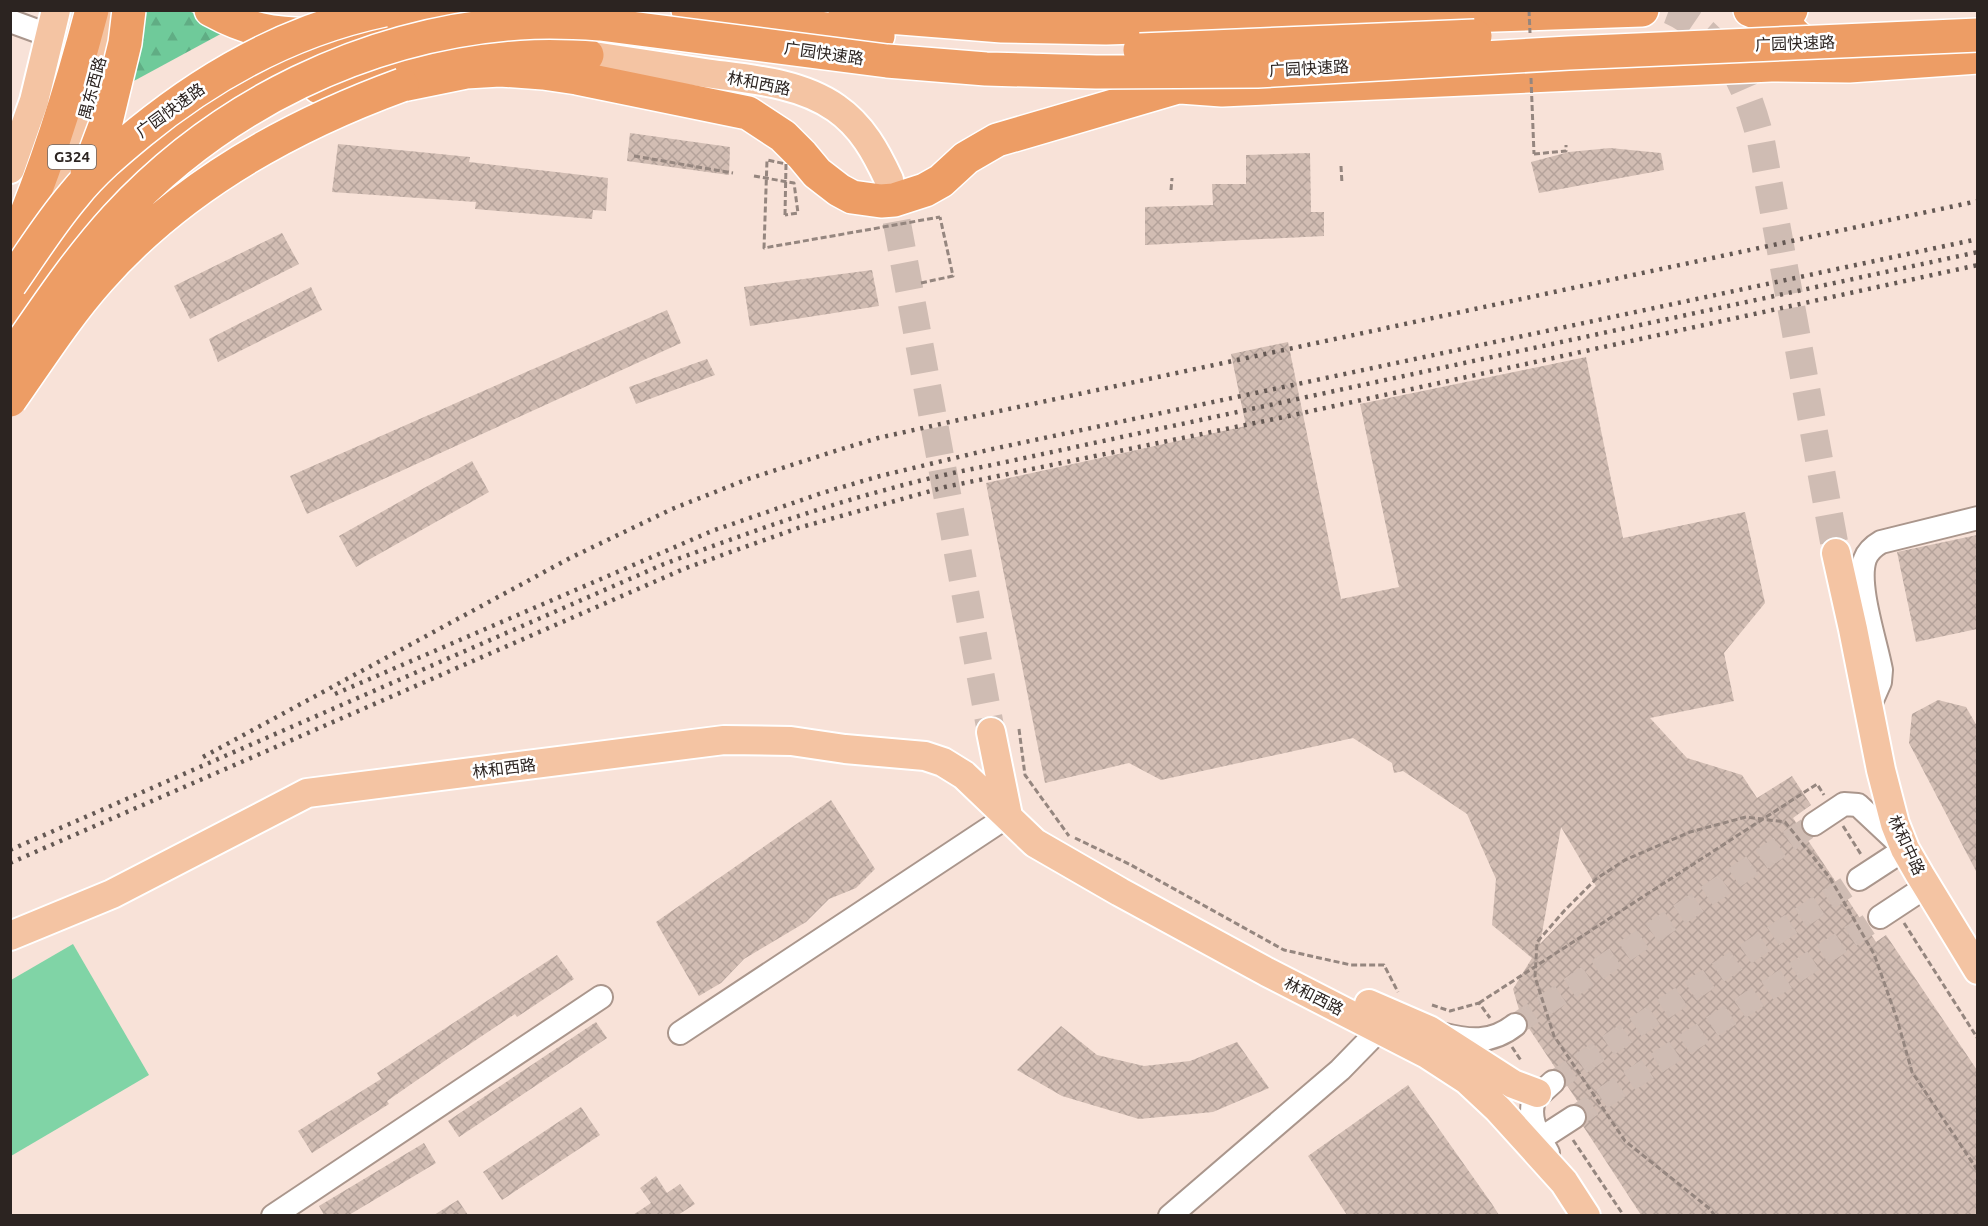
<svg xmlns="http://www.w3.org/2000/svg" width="1988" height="1226" font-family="Ubuntu,'Noto Sans SC',sans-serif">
	<defs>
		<pattern id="forest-firs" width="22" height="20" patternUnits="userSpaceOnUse" patternTransform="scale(1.5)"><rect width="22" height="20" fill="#6fca9a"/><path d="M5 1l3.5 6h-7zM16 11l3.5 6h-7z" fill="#60ad84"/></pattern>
		<pattern id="building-cross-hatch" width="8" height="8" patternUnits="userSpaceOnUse" patternTransform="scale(1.5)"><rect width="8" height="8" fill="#d2bdb3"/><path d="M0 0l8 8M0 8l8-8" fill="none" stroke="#b4a29a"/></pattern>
	</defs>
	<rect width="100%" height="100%" fill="#f8e2d8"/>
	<path fill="#80d4a6" d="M73 944 149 1075 11 1156V980Z"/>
	<path fill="url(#forest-firs)" d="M137 11H189L228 30 132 82Z"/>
	<path fill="url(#building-cross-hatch)" fill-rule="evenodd" d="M630 133 730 147 729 175 627 161Z
		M338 144 470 157 469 162 608 178 606 211 593 210 592 219 475 209 476 202 332 192Z
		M1610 148 1661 153 1664 170 1539 193 1531 162 1569 152Z
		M1310 153 1311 212H1324V236L1145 245V207L1213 205 1212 184H1246V155Z
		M282 233 299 264 190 319 174 286Z
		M872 270 879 306 750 326 744 287Z
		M311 287 322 310 218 362 209 339Z
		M667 310 681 343 307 514 290 476Z
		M1288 342 1341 599 1399 587 1360 404 1586 357 1623 538 1745 512 1765 603 1724 653 1734 701 1650 718 1687 758 1742 775 1757 798 1792 776 1811 805 1793 818 1876 942 1886 935 1977 1070V1215H1641L1583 1126 1588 1118 1586 1110 1580 1105 1566 1084 1563 1073 1556 1069 1528 1027 1526 1018 1520 1013 1513 989 1532 958 1492 925 1496 879 1467 814 1403 771 1394 773 1392 763 1353 738 1161 780 1129 763 1045 783 986 483 1246 426 1231 354ZM1561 827 1596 886 1540 944Z
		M707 359 715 375 636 404 629 387Z
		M472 461 489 492 356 567 339 536Z
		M1977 535V629L1916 642 1897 552Z
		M1938 700 1966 707 1977 726V873L1909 743 1912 714Z
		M831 800 875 869 856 888 829 899 806 922 744 959 721 983 699 996 656 922Z
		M557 955 574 979 517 1017 515 1014 446 1060 387 1101 389 1104 312 1153 298 1131 381 1079 377 1073Z
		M596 1022 607 1038 459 1137 448 1121Z
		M1061 1026 1097 1055 1144 1066 1190 1061 1237 1042 1269 1088 1213 1112 1139 1119 1062 1096 1017 1070Z
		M1408 1085 1492 1204 1499 1215H1347L1308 1156Z
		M581 1107 600 1135 502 1200 483 1172Z
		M424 1143 436 1163 349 1215H324L319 1206Z
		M656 1176 667 1193 680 1184 695 1204 678 1215H633L651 1203 640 1188Z
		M458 1200 468 1215H434Z"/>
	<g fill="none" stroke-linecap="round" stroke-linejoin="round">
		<path stroke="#cfbcb3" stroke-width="22" stroke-dasharray="22 11" stroke-linecap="butt" d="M1515 1025 1814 824
			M1553 1082 1859 879
			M1574 1117 1880 917"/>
		<path stroke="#cfbcb3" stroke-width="28" stroke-dasharray="28 14" stroke-linecap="butt" d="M1669 10C1677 13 1683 17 1690 22 1732 49 1749 94 1761 141L1836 553
			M889 180 991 732"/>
		<g stroke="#aa968c" stroke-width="26">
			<path id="minor" d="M10 21 51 36
				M1869 707 1880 682 1881 670C1876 642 1856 585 1865 559 1868 551 1874 546 1881 542L1978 518
				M1814 824 1844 804 1858 805 1905 849 1859 879
				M1880 917 1927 886
				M680 1033 1008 816
				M1441 1034C1469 1041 1491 1044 1515 1025
				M1540 1139 1574 1117
				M1548 1153C1537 1134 1525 1114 1537 1093L1542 1092 1553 1082
				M273 1216 601 997
				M1170 1216 1340 1070 1380 1029"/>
		</g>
		<g stroke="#fff" stroke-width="32">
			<path id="major" d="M587 55C626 61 666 67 705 73 748 79 799 82 836 108 862 126 876 152 889 180
				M10 169 34 101 56 10
				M48 218C79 154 97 81 111 10
				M1836 553 1853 629 1881 770 1895 824 1905 849 1920 875 1978 970
				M991 732 1008 816
				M10 936 112 894 307 793 724 740 791 741 845 749 925 756 943 762 964 775 1035 843 1120 892 1267 972 1427 1054 1467 1080 1498 1109 1564 1182 1586 1216
				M1369 1004 1429 1030 1513 1084 1537 1093"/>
		</g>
		<g stroke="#fff" stroke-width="36">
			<path id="highway" d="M211 10C248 30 271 34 313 35
				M688 10 878 36
				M845 10 876 16 1002 26 1106 28 1642 10
				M1750 10C1775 19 1778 32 1773 57
				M1791 10C1776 30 1808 45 1823 52
				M402 85 466 72 500 70 543 73 577 78 748 113 783 136 802 155 817 173 839 190 852 197 881 201 894 200 925 190 941 181 966 158 997 140 1178 87
				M1153 85 1222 90 1771 65 1849 66 1978 57
				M319 87C386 69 453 47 523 45 545 44 566 50 587 55
				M10 253C45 174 70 94 92 10
				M10 328C52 269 94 208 147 158 167 139 191 124 213 110 293 59 385 18 480 10"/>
		</g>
		<path stroke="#95867f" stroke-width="3" stroke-dasharray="6 3" stroke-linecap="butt" d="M1534 154 1566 151V145
			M634 156 733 173
			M1341 166 1342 184
			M754 176 794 183 798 213 785 215
			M1171 190 1172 178
			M921 283 953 276 940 217
			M1019 729 1025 775 1069 836
			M1843 826 1862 856
			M1075 838 1131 865 1284 950 1351 965H1384L1398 992
			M1904 923 1978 1039
			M1479 1003 1817 784 1824 795
			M1432 1005 1450 1011 1479 1003 1490 1018
			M1512 1047 1522 1062
			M1573 1140 1624 1216
			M1715 1216 1710 1209 1625 1141 1554 1036 1535 977 1537 942 1565 910 1596 879 1625 860 1690 832 1746 817 1785 822 1830 878 1874 954 1897 1019 1912 1072 1978 1171"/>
		<use href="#minor" stroke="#fff" stroke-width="22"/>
		<use href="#major" stroke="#f4c4a3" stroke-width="28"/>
		<use href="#highway" stroke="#ed9d65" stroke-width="33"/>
		<path stroke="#645853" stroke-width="4.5" stroke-dasharray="3 6" stroke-linecap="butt" d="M335 694 712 531 822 493 880 476 988 450 1978 239
			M203 757 570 558 672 509 748 479 832 452 878 438 981 415 1978 201
			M10 850 664 564C737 537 810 510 885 490 920 480 956 472 992 465L1978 252
			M10 863 686 568 798 528 945 487 1284 417 1978 265"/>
		<g stroke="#fff" stroke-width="36" stroke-linecap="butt">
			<path id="highway-bridge" d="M1140 50 1475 36
				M87 174 105 126 125 43 129 10
				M10 284C31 254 50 223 74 195 93 171 117 151 140 132 211 74 294 29 384 10
				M10 360C44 311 76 262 116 218 220 105 366 34 519 23 546 21 573 22 600 24L887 61 986 69 1096 72 1257 71 1569 53 1978 35
				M10 400C39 359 66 316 99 279 180 187 287 127 402 85"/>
		</g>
		<path stroke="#95867f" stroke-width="3" stroke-dasharray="6 3" stroke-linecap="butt" d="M1529 10 1530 33
			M1531 78 1534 154
			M785 215 786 164 767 160 764 248 940 217"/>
		<use href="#highway-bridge" stroke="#ed9d65" stroke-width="33"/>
	</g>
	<g text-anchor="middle" stroke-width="5" stroke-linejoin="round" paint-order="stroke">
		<rect fill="#fff" stroke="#6b6664" stroke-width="1.5" x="48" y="145" width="48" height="24" rx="4.5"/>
		<g font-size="15" font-weight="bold" fill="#2c2421">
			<text x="72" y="162">G324</text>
		</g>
		<g font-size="16" fill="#2c2421" stroke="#fff">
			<text transform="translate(1795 43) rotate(-2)" y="6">广园快速路</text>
			<text transform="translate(824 53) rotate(8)" y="6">广园快速路</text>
			<text transform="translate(1309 68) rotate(-3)" y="6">广园快速路</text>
			<text transform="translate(759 83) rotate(11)" y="6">林和西路</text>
			<text transform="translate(92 88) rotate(-75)" y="6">禺东西路</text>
			<text transform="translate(170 110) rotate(-36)" y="6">广园快速路</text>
			<text transform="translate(504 768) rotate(-7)" y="6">林和西路</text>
			<text transform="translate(1907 845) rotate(65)" y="6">林和中路</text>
			<text transform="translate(1314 996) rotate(27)" y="6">林和西路</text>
		</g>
	</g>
	<rect width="1988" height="1226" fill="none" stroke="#2c2421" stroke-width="24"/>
</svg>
